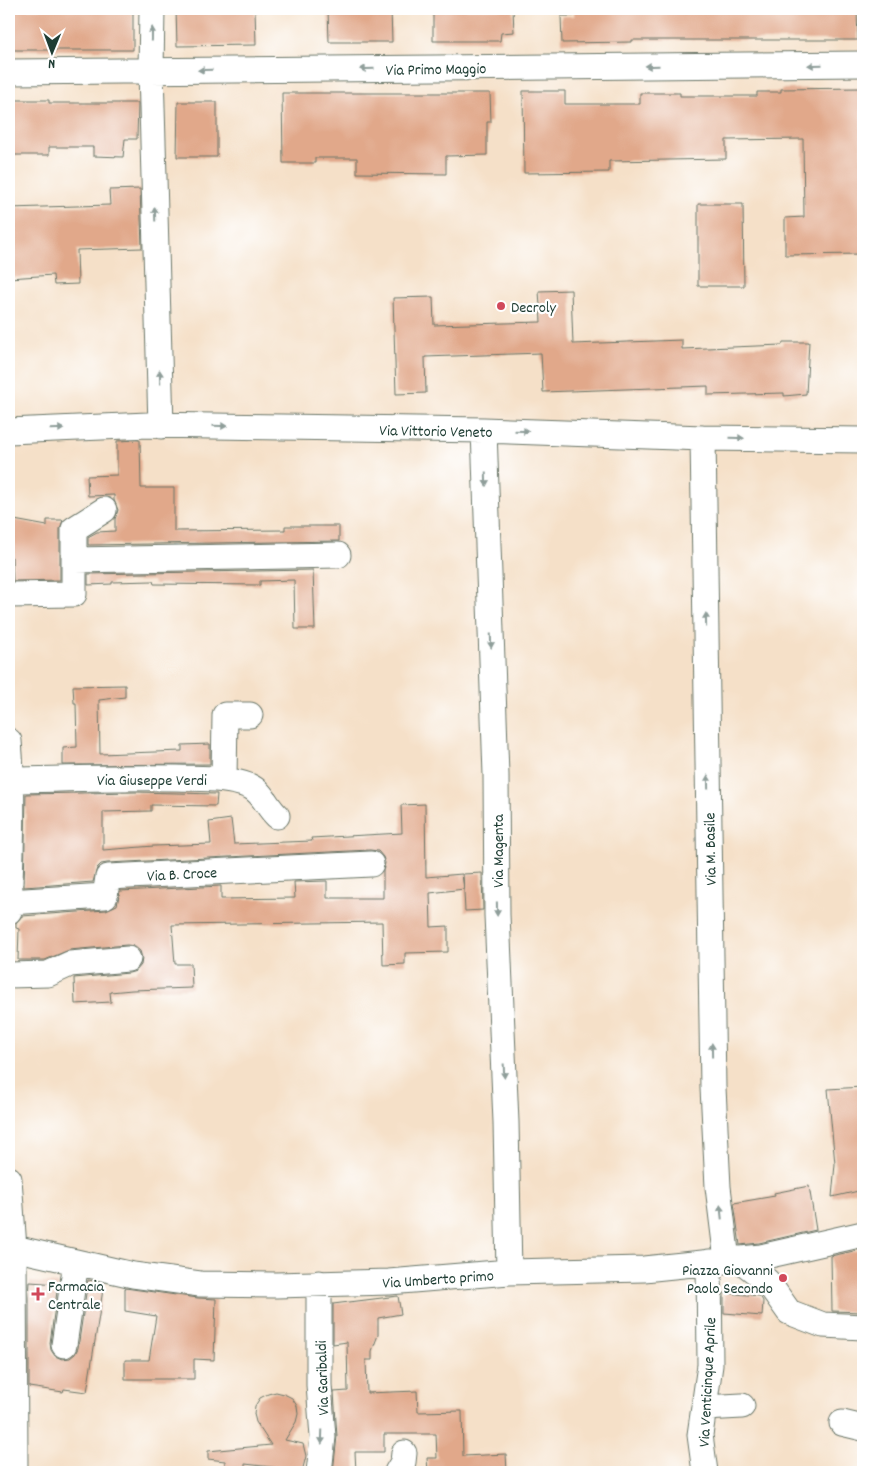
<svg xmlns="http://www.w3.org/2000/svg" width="872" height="1481" font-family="Dekko,sans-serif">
	<rect width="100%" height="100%" fill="#fff"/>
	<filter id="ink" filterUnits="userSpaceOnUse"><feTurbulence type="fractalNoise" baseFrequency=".02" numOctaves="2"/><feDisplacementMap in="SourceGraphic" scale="10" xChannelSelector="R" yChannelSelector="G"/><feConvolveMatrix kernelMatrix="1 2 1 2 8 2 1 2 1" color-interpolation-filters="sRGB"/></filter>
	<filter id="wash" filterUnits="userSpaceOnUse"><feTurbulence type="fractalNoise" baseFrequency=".0096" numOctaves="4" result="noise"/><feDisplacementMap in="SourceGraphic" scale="20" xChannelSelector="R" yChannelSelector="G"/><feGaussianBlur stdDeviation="1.12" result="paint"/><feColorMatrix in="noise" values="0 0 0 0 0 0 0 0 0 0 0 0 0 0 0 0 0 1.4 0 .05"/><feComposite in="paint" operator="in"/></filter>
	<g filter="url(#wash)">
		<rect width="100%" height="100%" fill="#f5e0c8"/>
		<g id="blocks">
			<path fill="#e1a88a" d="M9 9H133V50H9Z
				M176 9H255L256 45 177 46Z
				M328 9H391L392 42H329Z
				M433 9H513L514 32 501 33 500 41H433Z
				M574 9H857L858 40H632V42L562 43 561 16H574Z
				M861 88V157L863 158V254L785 255V218L804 217 803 139 726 140V159L609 161V172L524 173 523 91H565V104H640V93H680V96H757V92H781V89Z
				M282 93H490L491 122H487V155L446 156V174L357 173V158H315V163H283Z
				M9 100H49V103H138L137 139H125L123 157 93 156V147H49V155H9Z
				M178 102H217V157H177Z
				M140 189 142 248 77 250 78 284 54 285 53 275 9 278V208L110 205 109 190Z
				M698 204H743L744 286H698Z
				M571 290 573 344 682 340V349L782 345 783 342H809L806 394 784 396V393L708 395V386L543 392 541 353 425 357 426 393 396 394 393 298 433 297 434 325 541 322 539 291Z
				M140 440 141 488H174V531L285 530V526H339V541L88 545V537L97 532 115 531V519L118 510 114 500V495L88 496 87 476 117 475V441Z
				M9 519 47 526V520H63L60 529V580L13 581 12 557H9Z
				M313 570 315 629H295L294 580 260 581V585L154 584 153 581 112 582V584L88 585V574Z
				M125 685V697L99 700 100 754 182 751V745L210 744V764L63 765V748L77 747 76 703H74L73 686Z
				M136 792 217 794 216 806 151 805V811L103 812V850L154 846 211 844 209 822 231 819 234 844 312 841 311 838 402 833 401 805 425 804 426 877 462 874 464 889 430 893 431 927 448 926V952L405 953V964L383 965 382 922 172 925 175 964H191L192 988 132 990 110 992 111 1002 75 1004 74 978 129 973 136 971 141 965 142 958 140 951 134 946 127 945 69 950 45 960H18L19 929 16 928V923L22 916 106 910 117 905 120 891 221 886V899L295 898 294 882 327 881V898H383V871L385 863 383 857 378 851 370 850 107 863 101 864 97 868 93 882 24 887 26 794Z
				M482 873 483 910 465 911 463 874Z
				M863 1087V1190L832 1197 835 1164 828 1089Z
				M809 1186 816 1230 759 1243 740 1245 734 1203 775 1196 774 1193Z
				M863 1249V1312L832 1311 831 1256Z
				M88 1280 104 1283 87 1392 64 1389 63 1392 29 1387V1298L30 1282 58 1284 50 1343 51 1350 55 1356 62 1359 70 1358 75 1354 78 1348Z
				M125 1288 198 1298 216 1299 214 1360 194 1359V1379H125V1360H149L156 1316 125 1311Z
				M724 1293 760 1296 763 1301 762 1316 724 1313Z
				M398 1296 401 1314 378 1318V1335L372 1351V1360H366L367 1393 417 1391 418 1412 462 1411 463 1456 506 1454 507 1472H428L427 1458H437L436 1434H384V1452H355L356 1472H333L337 1436 334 1392 348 1391 347 1342 333 1344V1304Z
				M276 1392 284 1394 292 1398 297 1406 298 1414 296 1422 285 1440 303 1444 306 1456 302 1472H279L280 1468 245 1464V1472H224L225 1461 208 1459V1451L271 1445 256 1422 254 1414 255 1406 260 1398 268 1394Z"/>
		</g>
	</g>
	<g filter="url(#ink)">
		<use href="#blocks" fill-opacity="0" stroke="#6a7668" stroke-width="1"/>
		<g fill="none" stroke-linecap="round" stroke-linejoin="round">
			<g stroke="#6a7668" stroke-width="27">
				<path id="minor" d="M152 9 151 71 161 426
					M9 72 863 64
					M484 430 496 775 497 915 506 1122 509 1272
					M9 431 148 425 484 430 703 438 863 440
					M703 438 713 1088 718 1187 727 1260
					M75 560 338 555
					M9 595 74 594V529L104 510
					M9 741C14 799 11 853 9 911
					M224 779 225 715H250
					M13 780C67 779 122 777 177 778 201 779 226 777 249 786 263 792 266 806 277 816
					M9 902 105 896 108 877 371 864
					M9 975 48 974 70 964 128 959
					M9 1179 14 1248 15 1472
					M14 1248 133 1275 200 1284 276 1285 389 1282 509 1272 644 1269 761 1257 863 1234
					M739 1259 767 1281 789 1312 823 1325 863 1327
					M64 1345 76 1262
					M705 1408 742 1406
					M842 1423 863 1428
					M319 1472 323 1437 319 1385V1283
					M397 1472 403 1462 404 1453
					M705 1472 700 1435 710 1365 709 1262"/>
			</g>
			<use href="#minor" stroke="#fff" stroke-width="25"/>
		</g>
		<defs><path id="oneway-solid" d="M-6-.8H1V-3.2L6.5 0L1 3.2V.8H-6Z" transform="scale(1.25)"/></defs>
		<g fill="#8f9e9a">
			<use href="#oneway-solid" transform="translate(152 34) rotate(-89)"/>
			<use href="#oneway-solid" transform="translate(815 65) rotate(179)"/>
			<use href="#oneway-solid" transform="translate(652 66) rotate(179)"/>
			<use href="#oneway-solid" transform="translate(367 69) rotate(179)"/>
			<use href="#oneway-solid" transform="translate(205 70) rotate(179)"/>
			<use href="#oneway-solid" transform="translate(155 214) rotate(-92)"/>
			<use href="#oneway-solid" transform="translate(160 377) rotate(-92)"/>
			<use href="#oneway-solid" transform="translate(220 426) rotate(1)"/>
			<use href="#oneway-solid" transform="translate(57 429) rotate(-2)"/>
			<use href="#oneway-solid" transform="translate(522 431) rotate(2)"/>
			<use href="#oneway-solid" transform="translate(737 438) rotate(1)"/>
			<use href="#oneway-solid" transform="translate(486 479) rotate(88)"/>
			<use href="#oneway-solid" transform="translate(706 620) rotate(-91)"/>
			<use href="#oneway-solid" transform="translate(491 641) rotate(88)"/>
			<use href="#oneway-solid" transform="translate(708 782) rotate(-91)"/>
			<use href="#oneway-solid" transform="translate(497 909) rotate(89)"/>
			<use href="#oneway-solid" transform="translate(712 1050) rotate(-91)"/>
			<use href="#oneway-solid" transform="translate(504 1071) rotate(87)"/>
			<use href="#oneway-solid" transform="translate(721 1212) rotate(-96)"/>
			<use href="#oneway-solid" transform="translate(322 1437) rotate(92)"/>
		</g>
	</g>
	<g fill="#d1495b" stroke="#fff" stroke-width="2">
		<circle cx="501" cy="306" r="5"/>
		<circle cx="783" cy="1278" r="5"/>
		<path d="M35.5 1286.5h5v5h5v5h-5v5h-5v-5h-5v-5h5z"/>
	</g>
	<g text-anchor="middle" stroke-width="4.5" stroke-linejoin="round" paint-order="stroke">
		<g font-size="16" fill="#1f3d34" stroke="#fff">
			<text transform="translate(436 68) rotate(-1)" y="6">Via Primo Maggio</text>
			<text transform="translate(436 430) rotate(1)" y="6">Via Vittorio Veneto</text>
			<text x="152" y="785">Via Giuseppe Verdi</text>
			<text transform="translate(709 849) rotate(-91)" y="6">Via M. Basile</text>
			<text transform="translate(497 851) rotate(-90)" y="6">Via Magenta</text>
			<text transform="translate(182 873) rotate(-3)" y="6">Via B. Croce</text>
			<text transform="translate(438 1278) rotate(-4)" y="6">Via Umberto primo</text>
			<text transform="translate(321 1378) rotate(-92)" y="6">Via Garibaldi</text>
			<text transform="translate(706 1382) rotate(-87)" y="6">Via Venticinque Aprile</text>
		</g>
		<g font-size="16" fill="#1f3d34" stroke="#fff" text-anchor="start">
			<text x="511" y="312">Decroly</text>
			<text x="773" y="1275" text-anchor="end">Piazza Giovanni<tspan x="773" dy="18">Paolo Secondo</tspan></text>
			<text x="48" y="1291">Farmacia<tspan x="48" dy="18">Centrale</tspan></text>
		</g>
	</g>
	<rect width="872" height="1481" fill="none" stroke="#fff" stroke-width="30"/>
	<g transform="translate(52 52) rotate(181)" stroke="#ffffff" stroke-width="4" paint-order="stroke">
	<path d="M0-4L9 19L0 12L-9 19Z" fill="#1f3d34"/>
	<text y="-8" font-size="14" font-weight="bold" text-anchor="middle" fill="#1f3d34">N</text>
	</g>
</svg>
